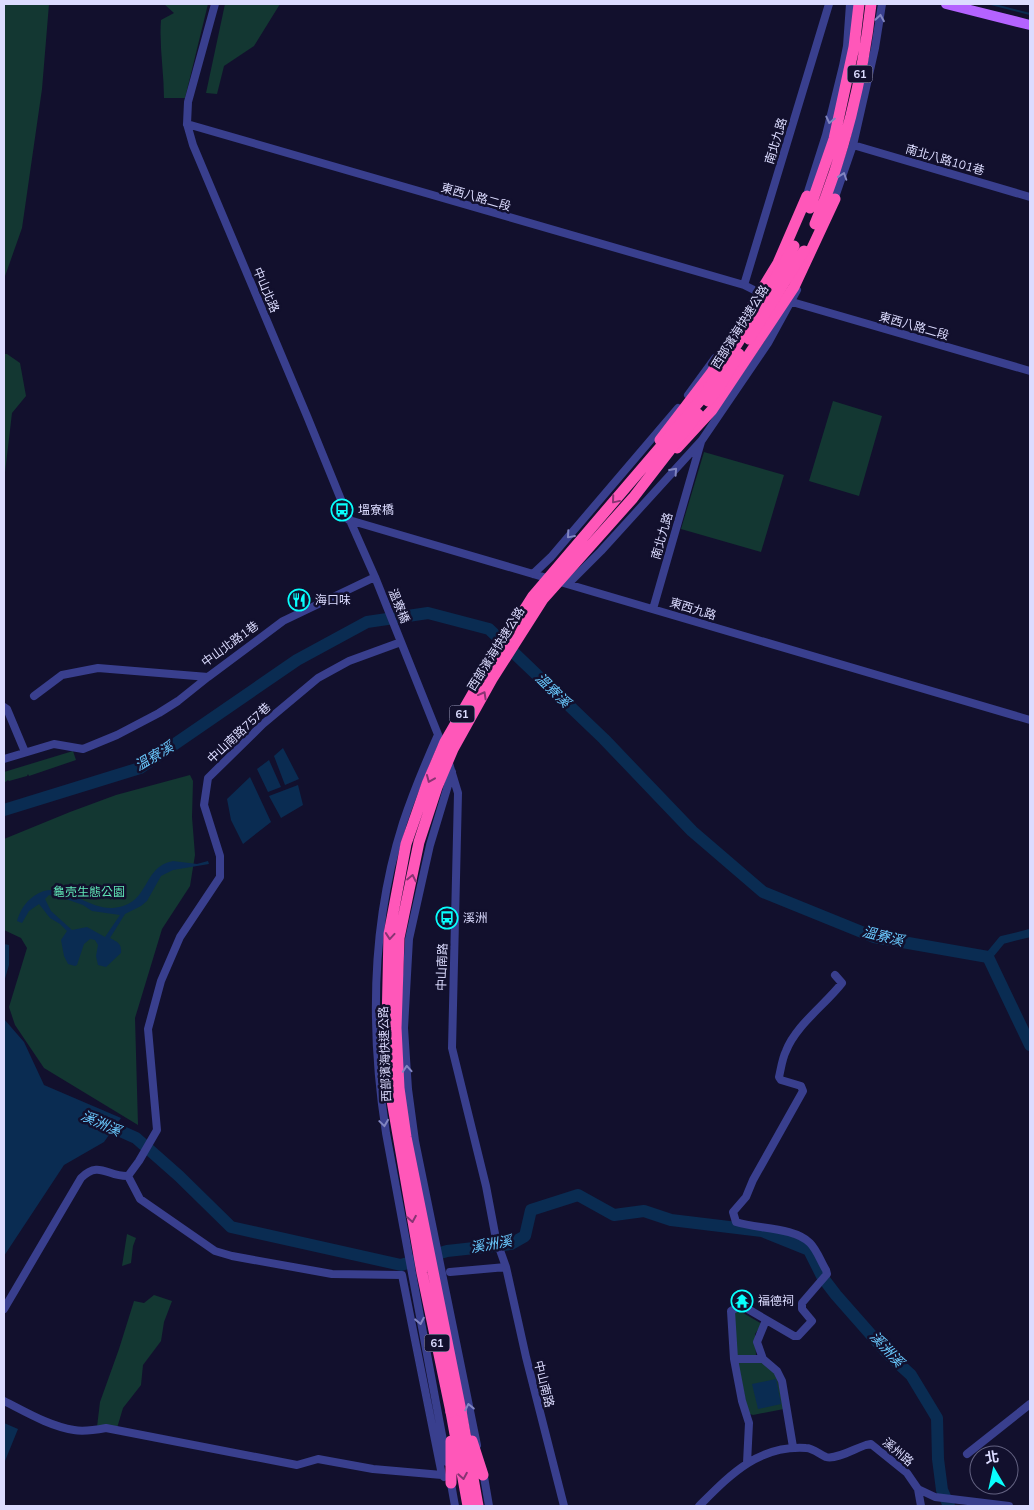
<svg xmlns="http://www.w3.org/2000/svg" width="1034" height="1510" font-family="Mulish,'Noto Sans TC',sans-serif">
	<rect width="100%" height="100%" fill="#12102d"/>
	<path fill="#133732" d="M4 4H49L42 89 22 228 4 279Z
		M164 4H208L185 98H164C164 72 159 46 161 20L174 13Z
		M225 4H280L254 46 224 66 217 94 206 93Z
		M4 354H7L20 363 26 396 12 413 4 481Z
		M833 401 882 416 859 496 809 481Z
		M704 452 784 475 761 552 681 529Z
		M73 751 76 760 29 776 28 774 27 776 9 781 8 780 4 783V772Z
		M190 775 193 781 192 817 195 855 190 886 162 929 135 1018 138 1125 44 1068 15 1025 9 1007 27 948 21 938 4 930V839L70 812 116 795Z
		M127 1234 136 1238 133 1246 131 1263 122 1266Z
		M154 1295 172 1301 164 1322 161 1341 143 1365 141 1385 123 1408 117 1428 97 1427 100 1402 119 1349 134 1301 144 1303Z
		M738 1310 762 1324 755 1334 756 1355 776 1373 784 1409 753 1415 750 1414 747 1407 737 1358 733 1314Z"/>
	<path fill="#0a2c52" fill-rule="evenodd" d="M283 748 299 779 285 785 274 756Z
		M269 760 281 787 268 792 257 769Z
		M250 777 271 822 243 844 231 820 227 799Z
		M298 785 303 805 281 818 269 796Z
		M173 861 197 864 208 861 209 864 173 870 161 876 147 901 141 906 125 914 110 938C117 942 122 943 121 953L106 967 98 965 96 956 98 945 95 940 90 939 84 944 77 965 75 966 68 964 64 956 61 940 67 931 60 924 50 918 39 904 29 911 22 923 17 921C20 911 25 902 34 896 61 877 85 910 113 908 151 905 141 867 173 861ZM49 895 60 897 83 905 92 911 120 915 105 937 87 927 72 930 51 911 45 899Z
		M4 944 9 945V965L4 982Z
		M4 1019 24 1042 44 1085 121 1118 104 1142 64 1165 4 1256Z
		M776 1379 781 1404 758 1409 752 1384Z
		M4 1423 18 1429 5 1461 4 1460Z"/>
	<g fill="none" stroke-linecap="round" stroke-linejoin="round">
		<path stroke="#0a2c52" stroke-width="2" d="M991 4 1030 14"/>
		<path stroke="#0a2c52" stroke-width="8" d="M988 957 1002 940 1030 933"/>
		<path stroke="#0a2c52" stroke-width="12" d="M4 810 140 768 297 660 367 622 428 613 489 629 604 739 692 831 763 892 874 937 988 957 1030 1045
			M98 1121 136 1138 179 1176 231 1227 401 1265 447 1251 511 1244 525 1236 531 1210 578 1195 614 1215 644 1211 671 1220 762 1231 809 1250 823 1278 836 1295 888 1354 911 1375 937 1418 938 1459 942 1490 949 1506"/>
		<path stroke="#393f8e" stroke-width="8" d="M215 4 188 102 187 124 193 145 307 416 344 507 375 577 443 747
			M187 124 744 285 758 292
			M853 145 1030 197
			M806 198 826 135 843 66 847 46 850 4
			M833 203 853 145 875 48 882 4
			M744 285 829 4
			M792 302 1030 371
			M688 395 715 358
			M349 520 1030 720
			M533 574 551 557 678 408
			M569 583 601 551 702 440 768 343 797 290
			M653 609 701 442
			M34 696 62 675 98 668 208 677 283 621 375 577
			M4 707 7 709 25 752
			M438 735C425 764 413 793 403 823 371 924 370 1030 386 1133L447 1462
			M4 759 54 744 83 749 117 735 159 713 178 701 208 677
			M448 760 458 793 452 1048 486 1186 496 1239 506 1267 526 1357 564 1506
			M452 772 430 845 409 939 404 1028 408 1089 415 1141 477 1445
			M128 1176 140 1199 215 1251 232 1256 332 1274 402 1275 442 1475
			M450 1272 506 1267
			M4 1309 81 1178C99 1160 108 1177 128 1176L139 1161 157 1130 148 1029 161 981 180 937 220 877V856L204 805 208 778 263 724 318 678 349 661 401 642
			M766 1320 757 1342 763 1359 777 1371 782 1381 793 1447
			M734 1359H763
			M4 1401C26 1412 49 1426 74 1430 84 1432 95 1430 106 1428L297 1465 318 1459 373 1469 442 1475 444 1477
			M967 1454 1030 1404
			M747 1463 749 1423 742 1401 734 1359 731 1311 741 1305 794 1336H798L812 1321 802 1309V1303L827 1274 826 1270C821 1262 817 1250 810 1243 794 1227 757 1229 736 1222L733 1212 746 1197 753 1180 803 1091 801 1086 781 1080 779 1077C781 1069 782 1059 786 1051 796 1025 825 1005 842 983L835 975
			M483 1471 489 1506
			M450 1478 455 1506
			M918 1489 921 1506
			M699 1506C730 1475 758 1445 806 1448 813 1448 819 1454 826 1457 836 1460 856 1448 866 1445L871 1444 907 1473 918 1489 935 1497 1009 1506"/>
		<path stroke="#b463ff" stroke-width="10" d="M946 4 1030 25"/>
		<path stroke="#ff57b9" stroke-width="11" d="M810 208 834 139 854 47 859 4
			M815 224C844 156 863 77 871 4
			M660 440 712 372 778 263 807 196
			M677 448 712 410 794 287 835 199
			M461 1411 478 1506
			M451 1412 468 1506
			M472 1441 483 1475
			M451 1483V1441"/>
		<path stroke="#ff57b9" stroke-width="11" d="M749 339 804 251
			M708 401 720 386 739 354
			M461 1411 406 1137 399 1088 396 1028 399 938 419 842 437 787 453 749 492 679 543 599 633 498 698 414
			M451 1412 422 1273 390 1089 387 1026 389 934 406 844 427 784 445 742 487 669 533 596 704 396 739 341 794 246"/>
	</g>
	<defs><path id="oneway-chevron" d="M-2-3.5L2.5 0L-2 3.5" fill="none" stroke-width="1.6" stroke-linecap="round" stroke-linejoin="round" transform="scale(1.25)"/></defs>
	<g stroke="#8286c1">
		<use href="#oneway-chevron" transform="translate(880 18) rotate(-81)"/>
		<use href="#oneway-chevron" transform="translate(830 120) rotate(103)"/>
		<use href="#oneway-chevron" transform="translate(843 176) rotate(-71)"/>
		<use href="#oneway-chevron" transform="translate(674 471) rotate(-48)"/>
		<use href="#oneway-chevron" transform="translate(570 535) rotate(131)"/>
		<use href="#oneway-chevron" transform="translate(407 1069) rotate(-94)"/>
		<use href="#oneway-chevron" transform="translate(384 1123) rotate(82)"/>
		<use href="#oneway-chevron" transform="translate(420 1321) rotate(79)"/>
		<use href="#oneway-chevron" transform="translate(469 1407) rotate(-102)"/>
	</g>
	<g stroke="#883473">
		<use href="#oneway-chevron" transform="translate(615 500) rotate(130)"/>
		<use href="#oneway-chevron" transform="translate(483 695) rotate(-61)"/>
		<use href="#oneway-chevron" transform="translate(430 779) rotate(113)"/>
		<use href="#oneway-chevron" transform="translate(412 878) rotate(-78)"/>
		<use href="#oneway-chevron" transform="translate(390 936) rotate(95)"/>
		<use href="#oneway-chevron" transform="translate(412 1219) rotate(80)"/>
		<use href="#oneway-chevron" transform="translate(463 1476) rotate(80)"/>
	</g>
	<defs>
		<g id="bus-ring" transform="scale(1.125)"><circle r="9.5" fill="#12102d" stroke="#08fffd" stroke-width="1.5"/><path d="M-5-6H5V4H4V6H2V4H-2V6H-4V4H-5ZM-3.5-4V0h7V-4ZM-3.5 1.2v1.5H-2V1.2ZM2 1.2v1.5H3.5V1.2Z" fill="#08fffd"/></g>
		<g id="restaurant-ring" transform="scale(1.125)"><circle r="9.5" fill="#12102d" stroke="#08fffd" stroke-width="1.5"/><path d="M-5-6h1v4h1v-4h1v4h1v-4h1v5L-1.5 .5V6h-2V.5L-5-1ZM5-6V6H3V1.5H1.5Q1.5-4 5-6Z" fill="#08fffd"/></g>
		<g id="temple-ring" transform="scale(1.125)"><circle r="9.5" fill="#12102d" stroke="#08fffd" stroke-width="1.5"/><path d="M0-6L5-2H3V0L6.5 2.5H4V6H1.5V3h-3V6H-4V2.5H-6.5L-3 0V-2H-5Z" fill="#08fffd"/></g>
	</defs>
	<g fill-rule="evenodd">
		<use href="#bus-ring" x="342" y="510"/>
		<use href="#restaurant-ring" x="299" y="600"/>
		<use href="#bus-ring" x="447" y="918"/>
		<use href="#temple-ring" x="742" y="1301"/>
	</g>
	<g text-anchor="middle" stroke-width="5" stroke-linejoin="round" paint-order="stroke">
		<g fill="#12102d" stroke="#9f9fc0" stroke-width="1">
			<rect x="847.5" y="65.5" width="25" height="17" rx="4"/>
			<rect x="449.5" y="705.5" width="25" height="17" rx="4"/>
			<rect x="424.5" y="1334.5" width="25" height="17" rx="4"/>
		</g>
		<g font-size="11" font-weight="bold" fill="#dcdcff">
			<text x="860" y="78">61</text>
			<text x="462" y="718">61</text>
			<text x="437" y="1347">61</text>
		</g>
		<g font-size="12" fill="#dcdcff" stroke="#12102d">
			<text transform="translate(776 141) rotate(-73)" y="4">南北九路</text>
			<text transform="translate(945 160) rotate(16)" y="4">南北八路101巷</text>
			<text transform="translate(476 197) rotate(16)" y="4">東西八路二段</text>
			<text transform="translate(266 290) rotate(67)" y="4">中山北路</text>
			<text transform="translate(914 326) rotate(16)" y="4">東西八路二段</text>
			<text transform="translate(740 327) rotate(-58)" y="4">西部濱海快速公路</text>
			<text transform="translate(662 536) rotate(-74)" y="4">南北九路</text>
			<text transform="translate(399 606) rotate(68)" y="4">溫寮橋</text>
			<text transform="translate(693 609) rotate(17)" y="4">東西九路</text>
			<text transform="translate(230 644) rotate(-36)" y="4">中山北路1巷</text>
			<text transform="translate(496 649) rotate(-58)" y="4">西部濱海快速公路</text>
			<text transform="translate(239 733) rotate(-43)" y="4">中山南路757巷</text>
			<text transform="translate(442 967) rotate(-88)" y="4">中山南路</text>
			<text transform="translate(385 1054) rotate(-92)" y="4">西部濱海快速公路</text>
			<text transform="translate(544 1384) rotate(76)" y="4">中山南路</text>
			<text transform="translate(898 1452) rotate(40)" y="4">溪州路</text>
		</g>
		<g font-size="12" fill="#dcdcff" stroke="#12102d" text-anchor="start">
			<text x="358" y="514">塭寮橋</text>
			<text x="315" y="604">海口味</text>
			<text x="463" y="922">溪洲</text>
			<text x="758" y="1305">福德祠</text>
		</g>
		<g font-size="12" fill="#60e7b7" stroke="#12102d">
			<text x="89" y="896">龜壳生態公園</text>
		</g>
		<g font-size="14" font-style="italic" fill="#6acaff" stroke="#12102d">
			<text transform="translate(553 690) rotate(44)" y="5">溫寮溪</text>
			<text transform="translate(154 756) rotate(-31)" y="5">溫寮溪</text>
			<text transform="translate(883 936) rotate(14)" y="5">溫寮溪</text>
			<text transform="translate(101 1123) rotate(24)" y="5">溪洲溪</text>
			<text transform="translate(491 1244) rotate(-10)" y="5">溪洲溪</text>
			<text transform="translate(887 1349) rotate(47)" y="5">溪洲溪</text>
		</g>
	</g>
	<rect width="1034" height="1510" fill="none" stroke="#dcdcff" stroke-width="10"/>
	<g transform="translate(994 1470) rotate(351)"><circle r="24" fill="#12102d" stroke="#636281"/>
	<path d="M0-4L9 19L0 12L-9 19Z" fill="#08fffd"/>
	<text y="-8" font-size="14" font-weight="bold" text-anchor="middle" fill="#dcdcff">北</text>
	</g>
</svg>
